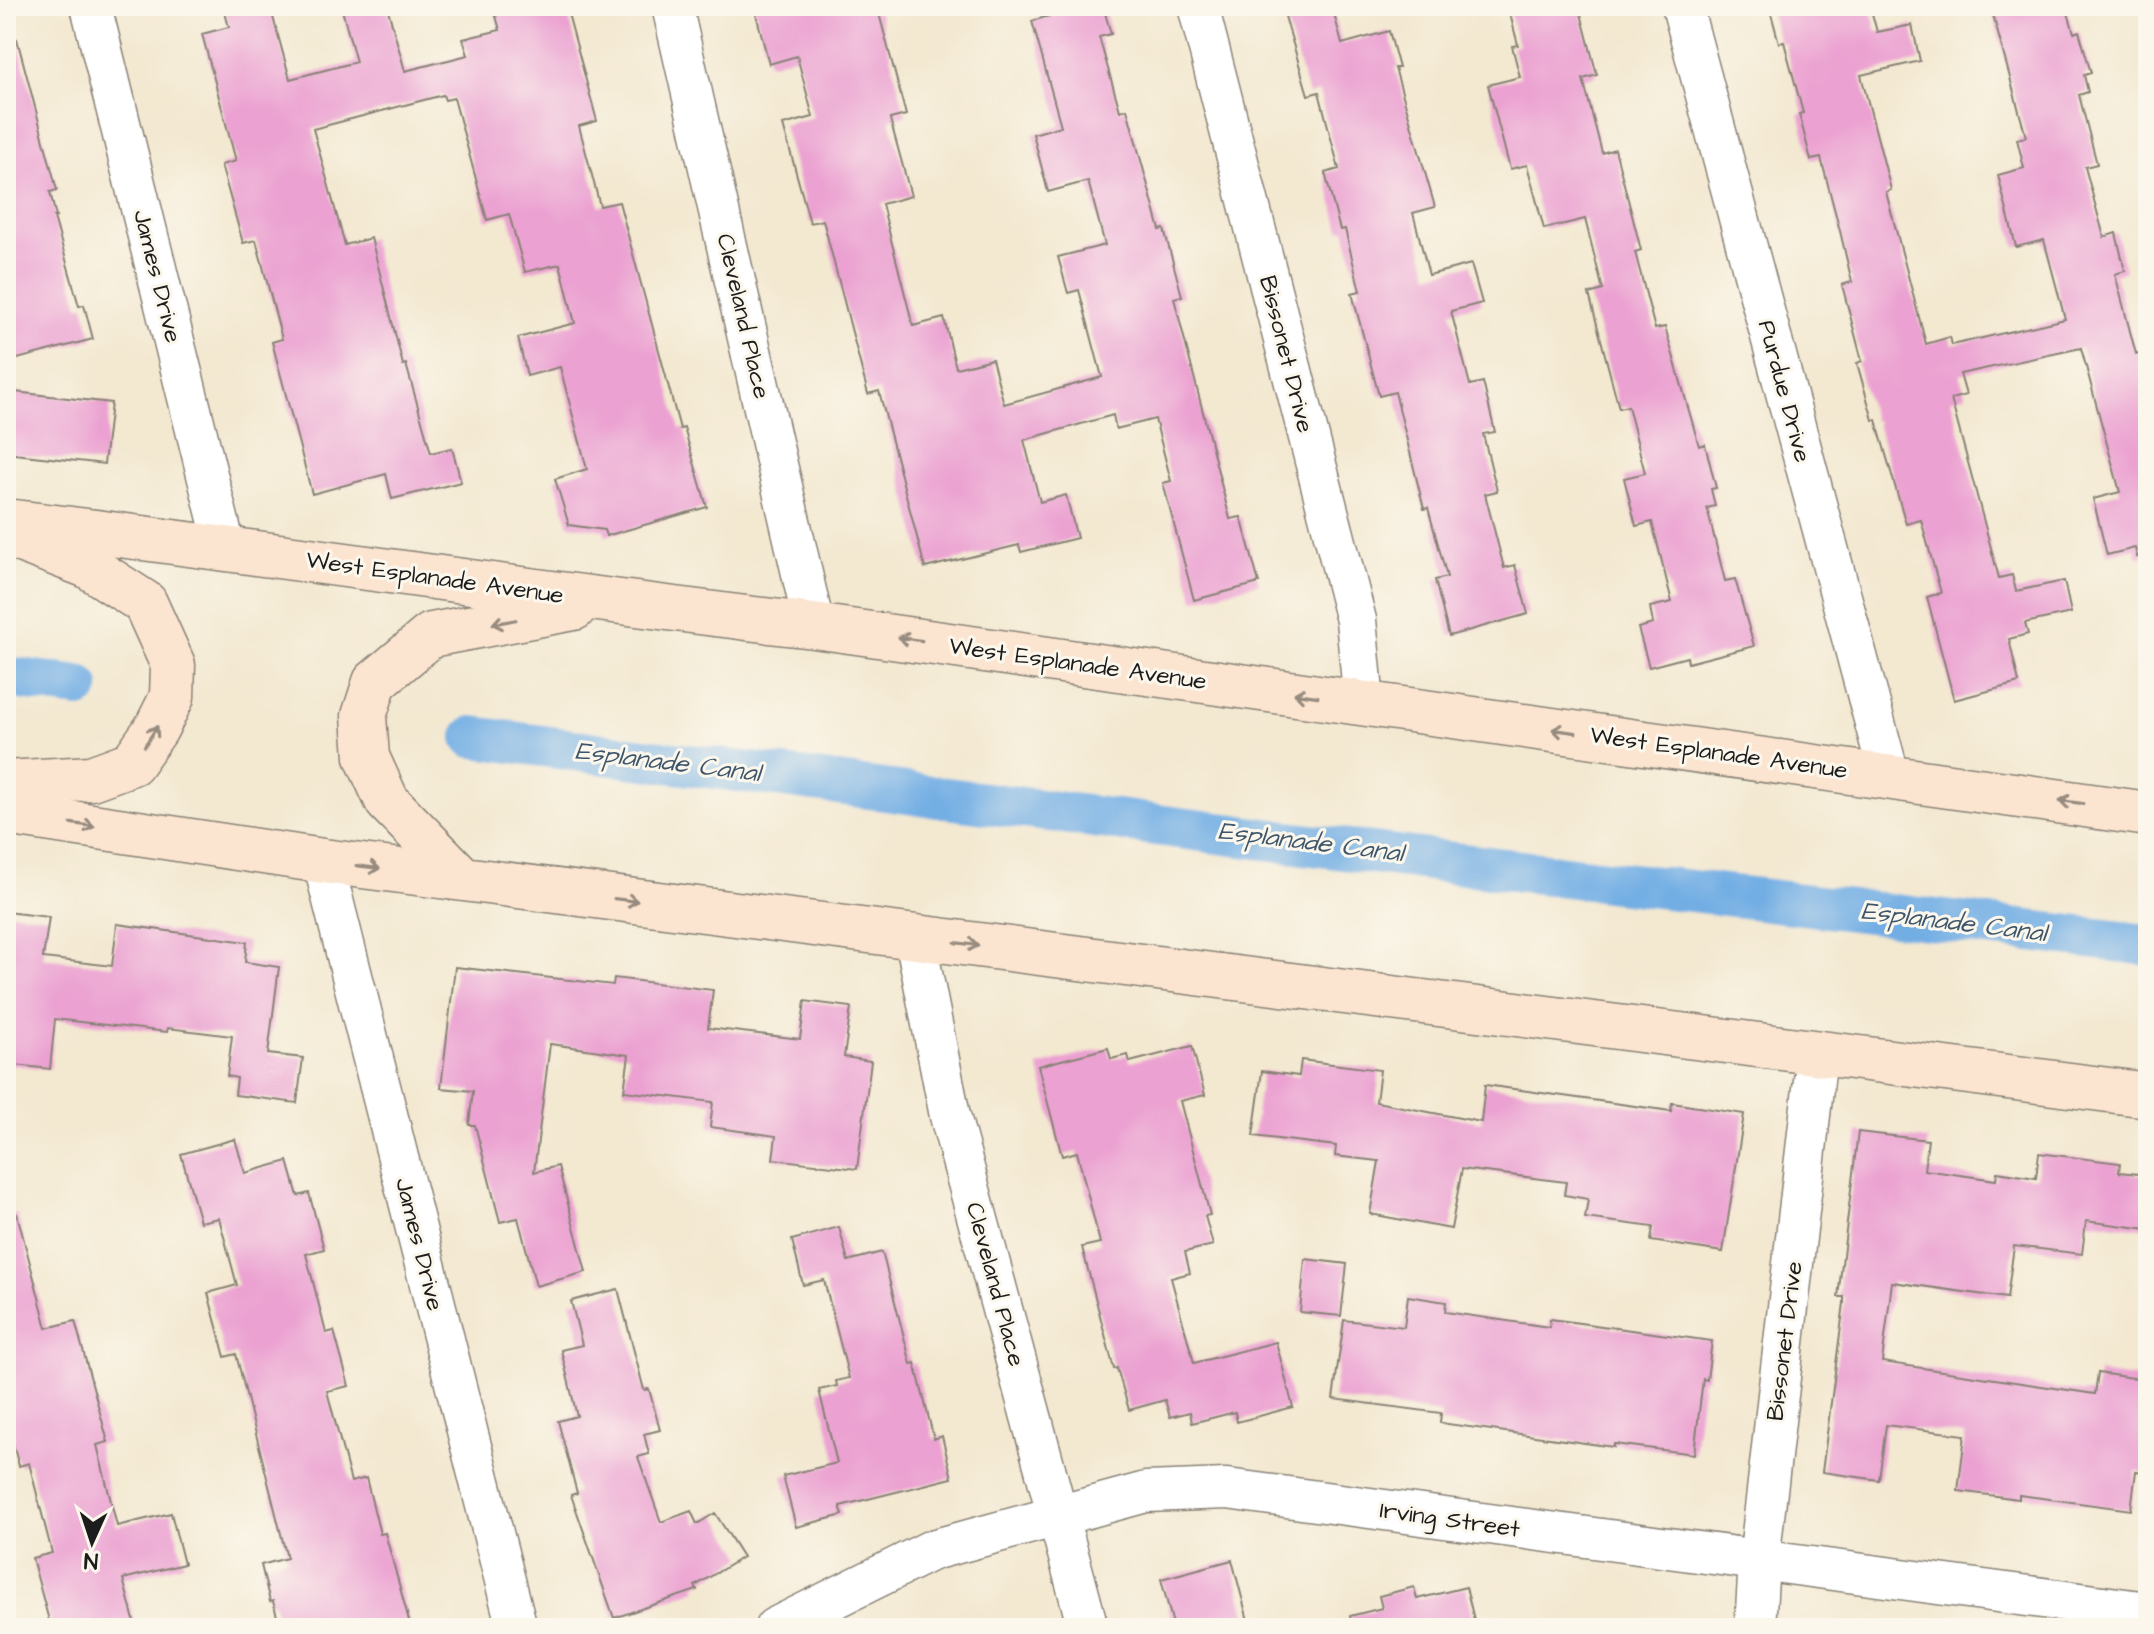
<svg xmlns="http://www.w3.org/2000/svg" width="2154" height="1634" font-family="'Architects Daughter',sans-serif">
	<rect width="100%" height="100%" fill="#fbf7ec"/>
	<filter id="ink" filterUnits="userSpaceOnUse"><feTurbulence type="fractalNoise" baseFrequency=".0125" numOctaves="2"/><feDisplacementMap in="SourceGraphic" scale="16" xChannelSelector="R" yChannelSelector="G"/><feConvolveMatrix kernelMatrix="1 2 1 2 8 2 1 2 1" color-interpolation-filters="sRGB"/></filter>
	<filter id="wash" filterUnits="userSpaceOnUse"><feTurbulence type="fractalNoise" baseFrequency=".006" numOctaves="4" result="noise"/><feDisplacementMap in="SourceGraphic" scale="32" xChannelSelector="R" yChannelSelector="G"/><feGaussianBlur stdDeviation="1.8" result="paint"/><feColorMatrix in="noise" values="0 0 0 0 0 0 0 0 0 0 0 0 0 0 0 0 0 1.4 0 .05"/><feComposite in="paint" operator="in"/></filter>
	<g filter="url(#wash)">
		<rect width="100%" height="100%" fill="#f3e8d0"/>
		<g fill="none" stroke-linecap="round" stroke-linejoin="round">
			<path stroke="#72aee4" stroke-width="42" d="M6 677 79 687
				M473 737 1412 858 2148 945"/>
		</g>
		<g id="blocks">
			<path fill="#eba1d1" d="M223 6H270L290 79 356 62 341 6H387L405 71 468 55 463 39 500 30 493 6H566L597 121 579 126 600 206 619 202 680 429 684 428 707 507 606 536 604 530 569 525 555 479 587 469 560 367 527 376 518 338 575 323 560 264 525 272 509 214 487 220 454 98 445 100 443 95 313 129 345 245 371 238 403 365 406 364 431 453 452 448 461 482 392 499 386 474 312 494 272 342 282 339 256 240 243 243 221 165 236 161 202 34 229 27Z
				M754 6H877L906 115 890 119 911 196 882 204 913 326 944 318 956 368 992 359 1004 404 1102 377 1079 290 1068 293 1058 257 1105 245 1088 181 1048 192 1033 134 1061 126 1032 21 1083 6H1103L1111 34 1099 37 1120 111 1127 109 1160 230 1164 229 1182 296 1174 298 1230 519 1241 517 1259 583 1194 600 1163 483 1171 481 1155 419 1116 429 1113 415 1024 440 1040 502 1066 495 1077 538 1021 552 1019 545 925 568 879 391 868 394 823 220 810 223 783 125 813 117 797 56 769 64Z
				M1282 6H1332L1342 44 1389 31 1399 68H1395L1435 207 1413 213 1429 275 1471 264 1482 303 1451 311 1470 385 1483 382 1495 432 1483 434 1497 491 1485 494 1504 568 1515 565 1528 614 1449 636 1435 580 1447 577 1428 508 1424 509 1395 392 1379 396 1352 293 1360 291 1345 229 1340 230 1325 173 1339 169 1319 92 1308 95Z
				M1508 6H1579L1597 75 1583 79 1602 153 1615 149 1641 250 1635 252 1655 329 1665 327 1699 446 1705 444 1716 488 1711 489 1715 506 1707 508 1725 581 1735 579 1754 646 1688 663 1687 657 1649 667 1638 628 1653 624 1650 607 1672 602 1652 522 1636 526 1624 478 1645 473 1628 406 1619 408 1589 294 1603 290 1585 219 1544 229 1527 165 1510 169 1488 85 1520 77 1512 46 1518 45Z
				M1769 6H1870L1877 32 1912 25 1920 61 1861 75 1891 190 1886 192 1926 344 1950 337 1952 345 2065 319 2044 240 2016 247 1998 175 2024 168 2017 139 2026 137 1993 15 2028 6H2066L2074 33 2079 31 2091 73 2084 75 2088 92 2079 95 2097 164 2085 167 2104 237 2116 233 2125 271 2115 274 2136 354 2141 352 2148 379V555L2137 557 2135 548 2107 555 2093 499 2120 492 2081 348 1960 374 1966 395 1951 399 1999 578 2012 575 2016 591 2064 581 2071 613 2025 623 2028 634 2009 639 2019 683 1954 700 1927 597 1941 593 1921 520 1906 524 1876 420H1873L1857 363 1862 361 1842 285 1852 282 1840 231 1821 158 1811 160 1799 114 1803 113 1784 42 1779 43Z
				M17 39 57 190 50 192 56 217H54L79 306 84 305 93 339 6 362V41Z
				M6 391 111 403 104 464 6 453Z
				M6 912 49 917 43 958 112 966 117 924 247 942 245 962 279 967 268 1054 303 1058 297 1103 235 1095 237 1078 227 1076 232 1036 168 1028 167 1032 55 1019 50 1069 6 1064Z
				M455 967 613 985 614 978 713 990 708 1028 800 1039 805 1001 851 1007 844 1057 871 1061 857 1169 773 1159 776 1136 710 1127 713 1102 624 1091 629 1055 550 1044 534 1172 558 1166 586 1272 536 1286 518 1218 500 1222 475 1125H469L473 1091 441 1088Z
				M1192 1046 1205 1095 1180 1101 1210 1215 1205 1216 1213 1245 1185 1252 1190 1273 1171 1278 1194 1363 1276 1342 1293 1407 1237 1422 1235 1412 1192 1423 1190 1412 1170 1417 1165 1400 1129 1410 1117 1368 1114 1369 1082 1247 1100 1243 1077 1152 1062 1156 1038 1066 1108 1048 1111 1059 1128 1055 1130 1062Z
				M1301 1060 1380 1070 1376 1102 1481 1122 1485 1085 1671 1111 1672 1103 1744 1114 1723 1252 1651 1241 1653 1227 1585 1218 1588 1199 1564 1195 1566 1182 1462 1169 1451 1229 1370 1214 1379 1161 1335 1156 1336 1146 1253 1136 1262 1071 1299 1076Z
				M1858 1132 1928 1140 1924 1170 1996 1180 1997 1172 2036 1178 2039 1153 2120 1163 2119 1172 2148 1175V1229L2086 1221 2082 1254 2014 1246 2007 1298 1892 1282 1882 1362 2095 1394 2098 1373 2148 1380V1473L2136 1471 2131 1510 2019 1495V1499L1958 1491 1965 1435 1886 1425 1879 1480 1822 1472 1844 1303V1297H1838Z
				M235 1139 245 1173 288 1161 298 1196 309 1193 324 1249 306 1254 326 1333 334 1331 349 1386 327 1391 351 1482 366 1478 380 1534 385 1533 411 1628H280L273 1601 270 1602 261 1565 287 1558 236 1354 225 1357 208 1293 237 1285 219 1218 200 1222 181 1154Z
				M17 1214 47 1328 75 1321 108 1442 97 1445 117 1526 171 1513 184 1564 123 1579 136 1628H51L32 1558 52 1553 29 1463 19 1466 6 1418V1216Z
				M839 1227 848 1261 882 1252 911 1364 915 1363 934 1439 942 1436 952 1478 840 1506 843 1515 796 1527 783 1476 837 1463 819 1390 837 1386 836 1381 849 1378 824 1280 803 1285 792 1240Z
				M1305 1259 1347 1264 1341 1316 1300 1312Z
				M618 1289 644 1390 649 1389 660 1430 644 1434 649 1454 638 1457 661 1522 691 1511 697 1524 715 1513 743 1557 695 1586 697 1590 614 1618 571 1495 577 1493 558 1421 577 1416 561 1350 582 1345 571 1301Z
				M1408 1296 1446 1302 1445 1312 1549 1327 1550 1319 1712 1341 1707 1380 1703 1379 1694 1454 1614 1444V1447L1440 1423 1441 1413 1333 1399 1344 1320 1404 1327Z
				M1232 1560 1250 1628H1174L1161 1579Z
				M1414 1587 1417 1599 1466 1587 1476 1628H1351L1350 1616 1382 1608 1379 1596Z"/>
		</g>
	</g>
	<g filter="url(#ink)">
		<use href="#blocks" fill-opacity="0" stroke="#888276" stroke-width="2"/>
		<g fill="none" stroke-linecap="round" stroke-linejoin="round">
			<g stroke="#888276" stroke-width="43">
				<path id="minor" d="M91 6 225 547
					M672 6 814 626
					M1198 6 1356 620 1364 703
					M1682 6 1889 775
					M323 861 517 1628
					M915 937 950 1116 1088 1628
					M775 1628 932 1550 1146 1492 1227 1489 2148 1612
					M1755 1628 1759 1561 1817 1054"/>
			</g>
			<g stroke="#888276" stroke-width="47">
				<path id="secondary" d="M6 521C276 553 544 595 814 626L2148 814
					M6 783 91 778 132 763 156 729 172 697 173 665 145 603 88 566 18 539
					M6 813 323 861 2148 1095
					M463 879 387 801 367 757 364 716 375 682 431 635 574 608"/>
			</g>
			<use href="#minor" stroke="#fff" stroke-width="40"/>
			<use href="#secondary" stroke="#fce5d0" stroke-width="44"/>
		</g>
		<defs><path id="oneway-shaft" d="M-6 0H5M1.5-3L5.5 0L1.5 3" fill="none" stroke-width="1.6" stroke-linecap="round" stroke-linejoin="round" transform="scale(2)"/></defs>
		<g stroke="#978b7f">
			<use href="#oneway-shaft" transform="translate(504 622) rotate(169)"/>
			<use href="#oneway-shaft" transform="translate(910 639) rotate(-172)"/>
			<use href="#oneway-shaft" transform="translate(1306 695) rotate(-172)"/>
			<use href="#oneway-shaft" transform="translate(1564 731) rotate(-172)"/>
			<use href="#oneway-shaft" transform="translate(151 736) rotate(-57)"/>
			<use href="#oneway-shaft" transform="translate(2071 802) rotate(-172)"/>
			<use href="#oneway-shaft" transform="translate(83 825) rotate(8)"/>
			<use href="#oneway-shaft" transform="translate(368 867) rotate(7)"/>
			<use href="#oneway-shaft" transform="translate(626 900) rotate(7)"/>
			<use href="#oneway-shaft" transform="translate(967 944) rotate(7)"/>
		</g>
	</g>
	<g text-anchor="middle" stroke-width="6" stroke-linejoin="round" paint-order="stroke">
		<g font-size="24" fill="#1c1c1c" stroke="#fbf7ec">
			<text transform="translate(158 276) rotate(76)" y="8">James Drive</text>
			<text transform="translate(744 316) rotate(77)" y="8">Cleveland Place</text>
			<text transform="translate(1287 354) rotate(76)" y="8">Bissonet Drive</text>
			<text transform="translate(1785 391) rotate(75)" y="8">Purdue Drive</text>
			<text transform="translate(435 577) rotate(8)" y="8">West Esplanade Avenue</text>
			<text transform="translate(1078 663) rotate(8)" y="8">West Esplanade Avenue</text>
			<text transform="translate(1719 752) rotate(8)" y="8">West Esplanade Avenue</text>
			<text transform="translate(420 1244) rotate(76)" y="8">James Drive</text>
			<text transform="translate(996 1284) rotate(75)" y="8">Cleveland Place</text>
			<text transform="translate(1784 1341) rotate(-83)" y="8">Bissonet Drive</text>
			<text transform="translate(1450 1519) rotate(8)" y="8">Irving Street</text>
		</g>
		<g font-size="26" font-style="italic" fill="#3e566c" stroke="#fbf7ec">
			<text transform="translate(668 761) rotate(7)" y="9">Esplanade Canal</text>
			<text transform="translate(1311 841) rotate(7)" y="9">Esplanade Canal</text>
			<text transform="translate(1954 921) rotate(7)" y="9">Esplanade Canal</text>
		</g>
	</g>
	<rect width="2154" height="1634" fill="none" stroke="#fbf7ec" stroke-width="32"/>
	<g transform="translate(92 1542) rotate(183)" stroke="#fbf7ec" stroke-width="6" paint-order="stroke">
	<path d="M0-6L14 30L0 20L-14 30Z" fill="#1c1c1c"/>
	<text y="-12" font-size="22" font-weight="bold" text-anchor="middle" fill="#1c1c1c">N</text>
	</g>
</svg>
